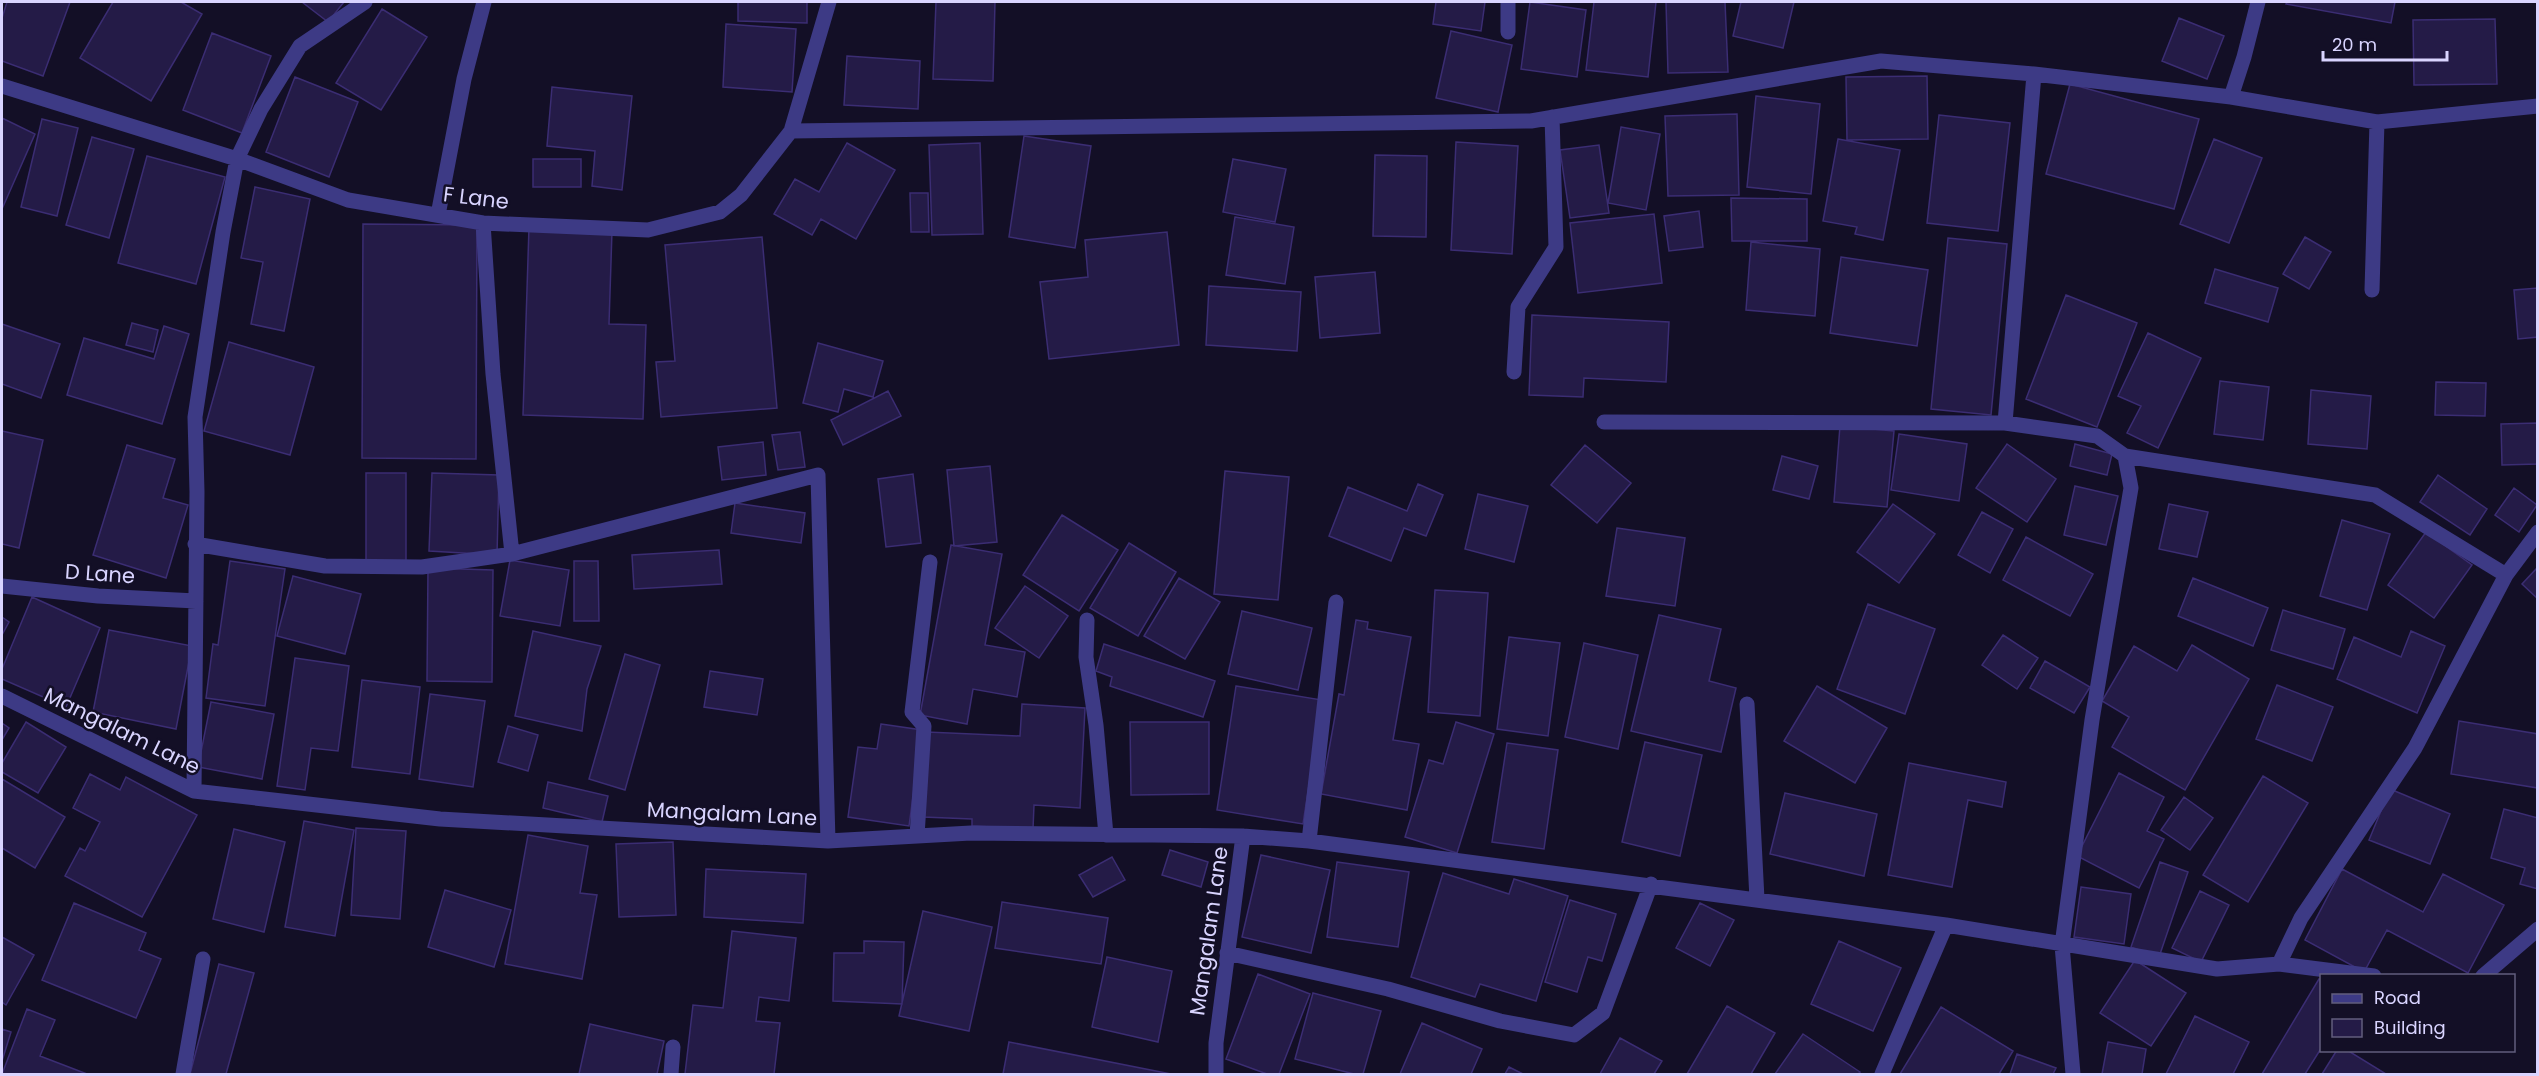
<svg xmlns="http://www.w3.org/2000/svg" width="2539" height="1076" font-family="Poppins,sans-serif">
	<rect width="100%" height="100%" fill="#130f26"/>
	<path fill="#241b47" stroke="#3b2d73" stroke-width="1.5" d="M7 2H70L43 76 2 61V18Z
		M113 2H181L202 14 151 101 80 58Z
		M302 2H344L328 22Z
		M738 2H807V23L738 21Z
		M936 2H995L993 81 933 79Z
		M1436 2H1485L1481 31 1433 24Z
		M1530 2 1586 10 1577 77 1521 69Z
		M1594 2H1656L1648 77 1586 70Z
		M1666 2H1725L1728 72 1668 73Z
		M1741 2H1794L1783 48 1733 36Z
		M2287 2H2395L2391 23 2286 4Z
		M382 9 427 37 381 110 336 83Z
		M2179 18 2224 36 2207 79 2162 61Z
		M2495 19 2497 84 2414 85 2413 20Z
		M726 24 796 29 792 92 723 87Z
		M1451 31 1512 45 1498 112 1436 98Z
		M212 33 271 56 242 133 183 110Z
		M847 56 920 61 918 109 844 105Z
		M1927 76 1928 139 1847 140 1846 77Z
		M295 77 358 102 329 177 266 152Z
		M2070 84 2199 119 2174 209 2046 174Z
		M552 87 632 96 622 190 592 186 595 151 547 146Z
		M1756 96 1820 104 1811 194 1747 187Z
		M1737 114 1739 195 1668 196 1665 116Z
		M1939 115 2010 123 1998 231 1927 223Z
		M2 118 35 134 2 209Z
		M42 119 78 128 57 216 21 207Z
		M1621 127 1660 134 1646 210 1608 203Z
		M1024 136 1091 146 1075 248 1009 237Z
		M92 137 134 149 109 238 66 225Z
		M1838 139 1900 150 1883 240 1855 234 1857 227 1823 221Z
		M2214 139 2262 158 2229 243 2180 224Z
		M1456 142 1518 146 1512 254 1451 250Z
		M847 143 895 170 856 239 821 219 812 235 774 214 795 179 819 192Z
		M980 143 983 234 932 235 929 145Z
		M1599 145 1609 213 1570 218 1560 150Z
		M1375 155 1427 156 1426 237 1373 236Z
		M147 156 225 177 196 284 118 263Z
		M533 159H581V187H533Z
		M1233 159 1286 169 1275 222 1223 212Z
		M255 187 310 199 284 331 251 324 263 262 241 258Z
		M910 193H928L929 232H911Z
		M1731 198 1807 199V241H1732Z
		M1699 211 1703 247 1669 251 1664 216Z
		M1654 214 1662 283 1578 293 1570 223Z
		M1235 217 1294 227 1285 284 1226 275Z
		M363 224 477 225 476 459 362 458Z
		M529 227 612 231 609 324 646 325 643 419 523 415Z
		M1167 232 1179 345 1049 359 1040 282 1088 277 1085 240Z
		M762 237 777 408 661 417 656 362 675 361 665 245Z
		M2305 237 2331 252 2309 289 2283 274Z
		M1948 238 2007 244 1991 415 1931 409Z
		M1751 242 1820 249 1815 316 1746 310Z
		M1841 257 1928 270 1917 346 1830 333Z
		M2215 269 2278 288 2268 322 2205 303Z
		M1375 272 1380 333 1320 338 1315 277Z
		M1209 286 1301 292 1297 351 1206 345Z
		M2538 288V337L2518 339 2514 290Z
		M2066 295 2137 323 2097 427 2026 399Z
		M1532 315 1669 322 1666 382 1584 378 1583 397 1529 395Z
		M132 323 158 330 153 352 126 345Z
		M2 324 60 344 41 398 2 384Z
		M164 326 189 334 162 424 67 395 84 338 154 359Z
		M2148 333 2201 358 2158 448 2127 433 2141 406 2118 396Z
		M229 342 314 367 290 455 204 431Z
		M818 343 883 361 873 397 844 389 838 412 803 403Z
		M2220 381 2269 387 2263 440 2214 434Z
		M2436 382 2486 383 2485 416 2435 415Z
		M2311 390 2371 396 2367 449 2308 444Z
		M888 391 901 416 843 445 831 420Z
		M2538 423V464L2502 465 2501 424Z
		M1840 426 1894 431 1887 507 1834 502Z
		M2 431 43 440 19 548 2 544Z
		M800 432 805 467 778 470 772 435Z
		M1899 434 1967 444 1959 501 1891 490Z
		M763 442 766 475 722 480 718 447Z
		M2007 444 2056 479 2027 522 1976 488Z
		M2075 444 2112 454 2107 475 2070 466Z
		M127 445 175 459 163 498 188 505 166 578 93 555Z
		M1585 445 1631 483 1597 523 1551 485Z
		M1782 456 1818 466 1809 499 1773 490Z
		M990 466 997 542 954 546 947 470Z
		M1225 471 1289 477 1278 600 1214 594Z
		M366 473H406V562H366Z
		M432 473 499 475 497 555 429 551Z
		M913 474 921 543 886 547 878 479Z
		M2438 475 2487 509 2470 535 2420 502Z
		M1418 484 1443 495 1426 536 1404 528 1391 561 1329 536 1348 487 1407 511Z
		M2075 486 2118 496 2106 545 2064 535Z
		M2514 488 2537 505 2519 532 2495 515Z
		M1478 494 1528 506 1514 562 1465 549Z
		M735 503 805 513 801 543 731 533Z
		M1893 504 1935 534 1899 583 1857 552Z
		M2169 504 2208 512 2197 557 2159 549Z
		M1982 512 2013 529 1990 573 1958 555Z
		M1062 515 1118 550 1079 611 1023 575Z
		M2342 520 2390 534 2367 610 2320 596Z
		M1617 528 1685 538 1675 606 1606 596Z
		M2426 532 2472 565 2434 618 2388 585Z
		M2026 537 2093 574 2070 616 2003 580Z
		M1129 543 1176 572 1138 636 1090 608Z
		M951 545 1002 554 985 645 1025 652 1017 697 973 689 967 724 920 715Z
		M719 550 722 584 634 589 632 555Z
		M510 560 569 570 560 626 500 616Z
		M230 561 285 569 265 706 206 698 213 644 218 645Z
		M574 561H598L599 621H574Z
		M2538 567V599L2522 584Z
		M428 568 493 570 492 682 427 681Z
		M293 576 361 594 345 654 277 636Z
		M1179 578 1220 602 1185 659 1144 636Z
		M2193 578 2268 608 2253 646 2178 616Z
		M1025 586 1068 616 1039 658 995 628Z
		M1435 590 1488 593 1480 716 1428 712Z
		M32 597 100 628 66 707 2 679V669Z
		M1868 604 1935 629 1905 714 1837 689Z
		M2283 610 2345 629 2333 669 2271 650Z
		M1242 611 1312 628 1298 690 1228 674Z
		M1659 615 1721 629 1709 681 1736 688 1721 752 1631 731Z
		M2 617 9 622 2 635Z
		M1356 620 1368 622 1367 629 1411 637 1393 740 1419 744 1407 810 1321 794 1339 694 1344 695Z
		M109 630 192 646 176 729 93 712Z
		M533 631 601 646 587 689 582 731 515 716Z
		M2411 631 2445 646 2417 713 2337 679 2354 637 2401 657Z
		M2003 635 2038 658 2017 689 1982 665Z
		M1509 637 1560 643 1548 736 1497 729Z
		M1584 643 1638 655 1618 749 1565 737Z
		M1104 644 1215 681 1203 717 1110 686 1112 677 1096 671Z
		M2192 645 2249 679 2185 790 2112 747 2129 717 2102 701 2134 646 2177 671Z
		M625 654 660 665 625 790 589 779Z
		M295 658 349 666 338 751 311 748 305 790 277 786Z
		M2045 661 2090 687 2074 713 2030 688Z
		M710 671 763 679 757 715 704 707Z
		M362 680 420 687 410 774 352 767Z
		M2277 685 2333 707 2312 761 2256 739Z
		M1236 686 1322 700 1303 824 1217 810Z
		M1817 686 1887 728 1855 783 1784 741Z
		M430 694 485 701 473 787 419 779Z
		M211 702 274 714 262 779 198 767Z
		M1022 704 1085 708 1080 808 1034 805 1033 829 972 826V819L923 817 927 732 1020 736Z
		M2459 721 2538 734V788L2451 774Z
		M26 722 66 747 38 793 2 772V763Z
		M1130 722H1209V794L1131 795Z
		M1456 722 1494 734 1457 853 1405 837 1429 760 1443 764Z
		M2 723 9 728 2 740Z
		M881 724 922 730 909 826 848 817 858 747 877 749Z
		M508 726 538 735 528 771 498 762Z
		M1645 742 1702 755 1680 856 1622 842Z
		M1507 743 1558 750 1544 849 1492 842Z
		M1909 763 2006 782 2002 807 1968 800 1952 887 1888 875Z
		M2119 773 2164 797 2147 831 2164 839 2139 888 2077 856Z
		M90 774 120 790 126 777 197 815 142 917 65 876 80 848 85 851 100 822 73 808Z
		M2263 776 2308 803 2248 902 2203 875Z
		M2 779 65 817 35 868 2 848Z
		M548 782 608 796 602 822 543 808Z
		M2390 789 2450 814 2430 864 2369 840Z
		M1785 793 1877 814 1864 876 1770 854Z
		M2184 797 2213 818 2190 850 2161 830Z
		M2504 809 2538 818V889L2520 884 2525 868 2491 858Z
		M304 821 354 830 335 936 285 927Z
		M356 828 406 831 400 919 351 915Z
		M234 829 285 842 264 932 213 919Z
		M528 835 588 846 580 893 597 895 582 979 505 964Z
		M673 842 676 915 619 917 616 844Z
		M1170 850 1208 862 1201 887 1162 875Z
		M1261 855 1330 870 1311 953 1242 937Z
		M1112 857 1125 880 1093 897 1079 875Z
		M1337 862 1409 872 1398 947 1327 937Z
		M2160 862 2188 872 2159 957 2131 947Z
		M706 869 806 874 803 923 704 917Z
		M2342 869 2423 912 2443 874 2504 905 2468 973 2387 930 2364 972 2305 940Z
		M1443 873 1509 894 1514 879 1568 896 1536 1001 1480 984 1475 997 1411 977Z
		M2081 887 2131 894 2124 944 2074 937Z
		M445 890 511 910 494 967 428 947Z
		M2200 891 2229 905 2201 962 2172 948Z
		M1570 900 1616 914 1602 961 1588 957 1577 992 1545 982Z
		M1002 902 1108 918 1101 964 995 948Z
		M74 903 146 933 139 950 161 959 136 1018 42 980Z
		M1700 903 1734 920 1710 966 1676 948Z
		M923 911 992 927 969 1031 899 1016Z
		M732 931 796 938 789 1001 759 997 756 1021 780 1023 774 1074H685L693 1005 723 1008Z
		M2 937 34 955 6 1005 2 1002Z
		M864 941 904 942 902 1004 833 1001 834 953H864Z
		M1839 941 1901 968 1873 1031 1811 1004Z
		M1107 957 1172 971 1158 1042 1092 1027Z
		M2135 960 2186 993 2151 1046 2100 1013Z
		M219 964 254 973 226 1074H190Z
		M1258 974 1310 994 1279 1074H1267L1226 1059Z
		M2319 979 2322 980V1047L2305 1074H2262Z
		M1313 993 1381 1011 1363 1074H1354L1295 1059Z
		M1727 1006 1775 1033 1751 1074H1687Z
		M1941 1007 2013 1051 1999 1074H1900Z
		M27 1009 55 1020 40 1056 87 1074H2Z
		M2195 1016 2249 1042 2233 1074H2166Z
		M1422 1023 1482 1049 1471 1074H1400Z
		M590 1024 664 1041 657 1074H579Z
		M2 1029 11 1032 2 1061Z
		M1803 1034 1860 1072 1858 1074H1775Z
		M1620 1038 1662 1061 1654 1074H1600Z
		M1009 1042 1171 1074H1003Z
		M2108 1042 2146 1049 2142 1074H2102Z
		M2337 1050H2347L2386 1074H2322Z
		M2017 1054 2056 1068 2053 1074H2010Z
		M1509 1067 1523 1074H1505Z"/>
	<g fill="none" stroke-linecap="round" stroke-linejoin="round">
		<path stroke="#3d3a85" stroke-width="15" d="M1508 2V32
			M2 86 237 159 348 200 483 223 648 230 720 212 741 195 791 131 829 2
			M2231 97 2377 122 2372 290
			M2377 122 2538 106
			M791 131 1531 121 1881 61 2034 74
			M438 215 464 79 484 2
			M483 223 493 374 512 554
			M1514 372 1518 307 1556 247 1552 117
			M1604 422 2005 423
			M2125 456 2375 495 2506 575
			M195 544 325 566 422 567 512 554 818 475 828 841
			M2 586 98 596 196 601
			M1087 620 1086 657 1096 725 1106 835
			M2 696 194 791 440 819 828 841 971 833 1243 836 1309 841 1946 925 2217 969 2279 964 2301 918 2415 748 2506 575 2538 532
			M1747 704 1757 899
			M194 791 197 492 195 417 223 232 237 159 261 109 300 46 365 2
			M917 836 924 726 912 712 930 562
			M1309 841 1336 602
			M1227 953 1388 989 1500 1021 1574 1035 1603 1013 1651 884
			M2279 964 2374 976
			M2483 976 2538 929
			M183 1074 203 959
			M671 1074 673 1047
			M1216 1074V1043L1243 836
			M1882 1074 1946 925
			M2073 1074 2062 945 2092 720 2131 488 2125 456 2097 436 2005 423 2034 74 2231 97 2244 57 2258 2"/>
	</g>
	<g text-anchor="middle" stroke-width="5" stroke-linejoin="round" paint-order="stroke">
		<g font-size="21" fill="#d9d4ff" stroke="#130f26">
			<text transform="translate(476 198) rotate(7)" y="7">F Lane</text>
			<text transform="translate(100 574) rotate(4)" y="7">D Lane</text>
			<text transform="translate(122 731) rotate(26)" y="7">Mangalam Lane</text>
			<text transform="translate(732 814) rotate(3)" y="7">Mangalam Lane</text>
			<text transform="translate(1209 931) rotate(-82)" y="7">Mangalam Lane</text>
		</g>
	</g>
	<rect width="2539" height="1076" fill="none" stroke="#d9d4ff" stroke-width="6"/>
	<rect x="2320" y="974" width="195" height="78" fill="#130f26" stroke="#625e7d" stroke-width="1.5"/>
	<rect x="2332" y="994" width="30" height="9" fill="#3d3a85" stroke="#625e7d" stroke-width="1.5"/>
	<text x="2374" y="1004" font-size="18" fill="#d9d4ff">Road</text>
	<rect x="2332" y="1019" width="30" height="18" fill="#241b47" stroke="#625e7d" stroke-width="1.5"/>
	<text x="2374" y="1034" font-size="18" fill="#d9d4ff">Building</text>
	<path d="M2323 51v9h124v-9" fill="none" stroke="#d9d4ff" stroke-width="3"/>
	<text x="2332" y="51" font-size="18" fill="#d9d4ff" stroke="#130f26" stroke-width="4.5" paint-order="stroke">20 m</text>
</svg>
